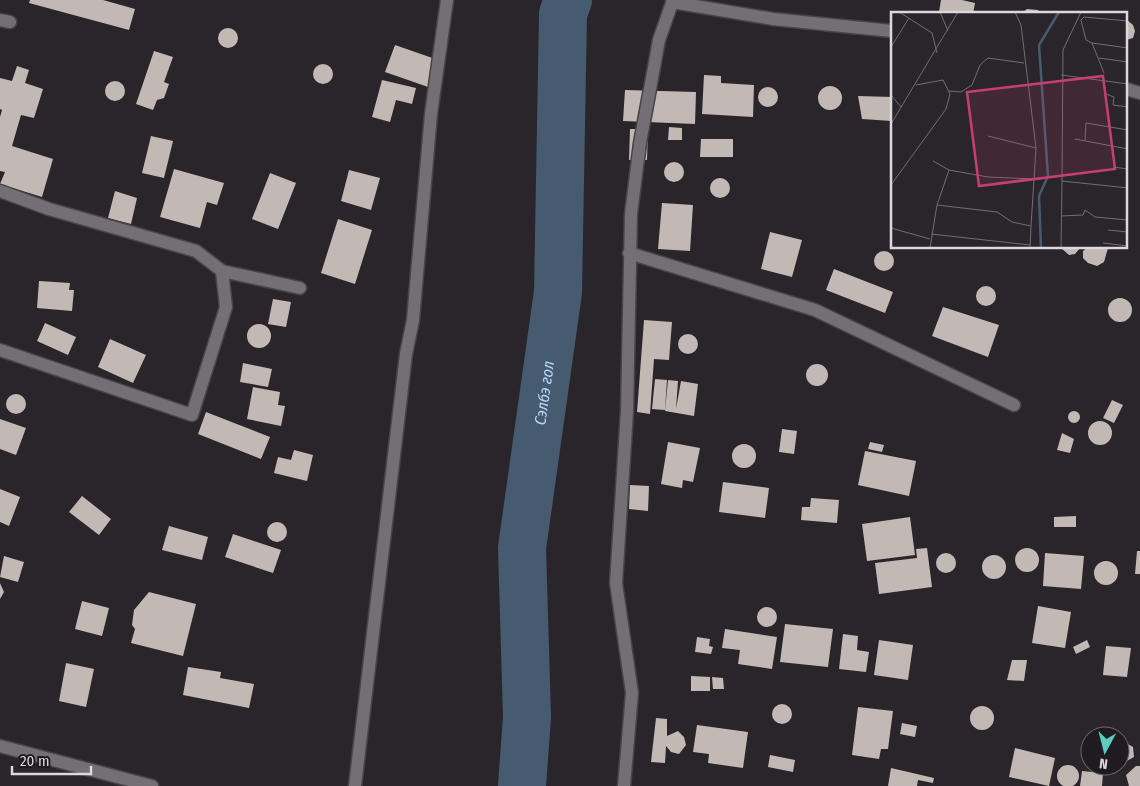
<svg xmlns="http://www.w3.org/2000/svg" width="1140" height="786" font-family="'Fira Sans Condensed',sans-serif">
	<rect width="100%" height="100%" fill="#2a252b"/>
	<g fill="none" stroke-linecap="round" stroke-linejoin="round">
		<path stroke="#475b70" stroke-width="48" id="s1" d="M522 786 527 717 522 548 558 292 563 14 568 0"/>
	</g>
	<path fill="#c3b9b4" d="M30 0H103L135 9 129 30 29 3Z
		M941 0H962L975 3 973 14 939 12Z
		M1027 9 1038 10 1041 14H1021Z
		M1126 19 1133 25 1135 31 1133 38 1126 40Z
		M218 38a10 10 0 1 1 20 0a10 10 0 1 1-20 0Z
		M395 45 441 61 431 88 385 72Z
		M154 51 173 57 164 82 169 84 164 98 157 100 153 110 136 104Z
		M313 74a10 10 0 1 1 20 0a10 10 0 1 1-20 0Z
		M17 66 29 70 25 83 43 89 34 118 21 115 12 146 53 159 42 197 0 184 5 172 0 171V117L2 110 0 109V78L12 81Z
		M704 75 721 76V83L754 85 753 117 702 114Z
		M382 80 416 88 412 104 396 100 390 122 372 117Z
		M105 91a10 10 0 1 1 20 0a10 10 0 1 1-20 0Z
		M818 98a12 12 0 1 1 24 0a12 12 0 1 1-24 0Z
		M758 97a10 10 0 1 1 20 0a10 10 0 1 1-20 0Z
		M625 90 696 92 695 124 623 121Z
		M858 96 892 97V121L862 119Z
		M669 127 682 128V140H668Z
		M630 129H648L647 160H629Z
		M151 136 173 141 164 178 142 173Z
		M701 139H733V157H700Z
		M664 172a10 10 0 1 1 20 0a10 10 0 1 1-20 0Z
		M174 169 224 183 217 205 207 202 200 228 160 217Z
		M349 170 380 178 371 210 341 201Z
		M270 173 296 183 278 229 252 219Z
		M710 188a10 10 0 1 1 20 0a10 10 0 1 1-20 0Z
		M115 191 137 198 131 224 108 218Z
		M662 203 693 205 690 251 658 249Z
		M338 219 372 230 355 284 321 273Z
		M770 232 802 240 792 277 761 269Z
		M1061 248H1080L1075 254 1069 255Z
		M1087 248H1108L1104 262 1097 266 1088 263 1083 258V251Z
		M874 261a10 10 0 1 1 20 0a10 10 0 1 1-20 0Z
		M834 269 893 292 885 313 826 290Z
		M39 281 70 283 69 290H74L72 311 37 308Z
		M976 296a10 10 0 1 1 20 0a10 10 0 1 1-20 0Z
		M1108 310a12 12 0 1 1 24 0a12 12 0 1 1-24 0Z
		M273 299 291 302 286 327 268 324Z
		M943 307 999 325 988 357 932 336Z
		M644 320 672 322 669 360 654 359 650 414 637 412Z
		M45 323 76 337 68 355 37 341Z
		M247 336a12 12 0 1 1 24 0a12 12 0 1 1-24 0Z
		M678 344a10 10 0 1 1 20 0a10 10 0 1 1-20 0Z
		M110 339 146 355 133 383 98 367Z
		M243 363 272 369 268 387 240 382Z
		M806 375a11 11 0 1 1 22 0a11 11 0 1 1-22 0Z
		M655 379 667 380 665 410 652 409Z
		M668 380 678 381 676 409 681 381 698 384 694 416 665 411Z
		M253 387 280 392 278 405 285 406 281 426 247 419Z
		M6 404a10 10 0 1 1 20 0a10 10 0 1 1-20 0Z
		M1112 400 1123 405 1114 423 1103 418Z
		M1068 417a6 6 0 1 1 12 0a6 6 0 1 1-12 0Z
		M206 412 270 437 261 459 198 434Z
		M0 419 26 428 16 455 0 449Z
		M1088 433a12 12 0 1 1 24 0a12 12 0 1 1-24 0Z
		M782 429 797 431 794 454 779 452Z
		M1062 433 1074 439 1070 453 1057 450Z
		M668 442 700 448 693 482 683 480 682 488 661 484Z
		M870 442 884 445 882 452 868 449Z
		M732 456a12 12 0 1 1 24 0a12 12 0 1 1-24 0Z
		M294 450 313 455 307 481 274 473 278 457 291 460Z
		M865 451 916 461 909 496 858 485Z
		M723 482 769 488 765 518 719 512Z
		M630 485 649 486 648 511 629 509Z
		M0 489 20 497 9 526 0 522Z
		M82 496 111 519 99 535 69 512Z
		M811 498 839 500 837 523 801 520 802 507H810Z
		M1076 516V527H1054V517Z
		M910 517 915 555 867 561 862 524Z
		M267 532a10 10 0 1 1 20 0a10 10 0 1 1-20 0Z
		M169 526 208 537 202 560 162 550Z
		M233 534 281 550 273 573 225 557Z
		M1015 560a12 12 0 1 1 24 0a12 12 0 1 1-24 0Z
		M927 548 932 587 879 594 875 563 917 558 916 549Z
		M1137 551H1140V574H1135Z
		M936 563a10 10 0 1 1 20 0a10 10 0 1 1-20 0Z
		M1045 553 1084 556 1081 589 1043 586Z
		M982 567a12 12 0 1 1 24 0a12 12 0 1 1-24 0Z
		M4 556 24 562 18 582 0 577Z
		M1094 573a12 12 0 1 1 24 0a12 12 0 1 1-24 0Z
		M0 583 4 592 0 599Z
		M149 592 196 604 183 656 131 643 135 629 132 625 134 610Z
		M82 601 109 608 102 636 75 629Z
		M1038 606 1071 612 1065 648 1032 643Z
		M757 617a10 10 0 1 1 20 0a10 10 0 1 1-20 0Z
		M785 624 833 629 828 667 780 662Z
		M725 629 777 637 772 669 738 664 740 650 722 648Z
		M843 634 858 636 857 650 869 652 866 672 839 669Z
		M697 637 710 639 709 646 713 647 711 654 695 652Z
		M879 640 913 645 908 680 874 675Z
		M1087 640 1090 647 1076 654 1073 647Z
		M1106 646 1131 648 1127 677 1103 675Z
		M1012 660H1027L1024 681 1007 680Z
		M66 663 94 669 86 707 59 701Z
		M188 667 221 672 220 678 254 684 249 708 183 695Z
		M691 676 710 677V691H691Z
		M712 677 723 678 724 689H713Z
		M772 714a10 10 0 1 1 20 0a10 10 0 1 1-20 0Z
		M970 718a12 12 0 1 1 24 0a12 12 0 1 1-24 0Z
		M858 707 893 711 888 749H881L879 759 852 755Z
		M656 718 667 719V736L678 731 684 737 686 745 679 754 671 752 666 746 665 763 651 762Z
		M902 723 917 726 915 737 900 734Z
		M697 725 748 732 743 768 708 763 709 754 693 752Z
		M1126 743 1133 747 1134 757 1123 763 1120 762V744Z
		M1015 748 1055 758 1049 786 1009 777Z
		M770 755 795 760 793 772 768 767Z
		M1057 776a11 11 0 1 1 22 0a11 11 0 1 1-22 0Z
		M1136 766H1140V786H1129L1126 775Z
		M891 768 934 778 933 783 918 780 917 786H888Z
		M1082 771 1103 773 1102 786H1080Z"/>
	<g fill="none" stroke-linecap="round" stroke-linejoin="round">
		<g stroke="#474347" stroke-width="15">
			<path id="minor" d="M672 2 773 19 892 31
				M0 20 10 22
				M1126 89 1140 93
				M0 191 49 209 196 251 222 271 300 288
				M629 253 815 310 1014 405
				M0 350 192 415 226 307 222 271
				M0 746 152 786
				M355 786 406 354 413 320 431 114 447 0
				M624 786 632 693 616 583 627 411 631 214 640 143 659 40 673 0"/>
		</g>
		<use href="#minor" stroke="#746e75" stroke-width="12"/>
	</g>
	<g text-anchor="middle" stroke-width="5" stroke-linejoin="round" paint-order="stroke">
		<g font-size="16" font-style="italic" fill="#b8d8fa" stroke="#201b21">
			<text dy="6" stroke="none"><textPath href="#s1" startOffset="395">Сэлбэ гол</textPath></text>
		</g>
	</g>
	<g transform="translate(891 12)">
		<rect width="236" height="236" fill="#2a252b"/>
		<path fill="none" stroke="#475b70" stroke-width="2.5" d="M150 236 148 184 157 164 148 33 168 0"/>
		<path fill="none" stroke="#716d72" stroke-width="1" d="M8 0 41 21 46 41M49 0 57 19M124 0 130 13 145 136 140 214M201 31 237 36M0 35 18 6M208 46 237 50M213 61 201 31 195 28 190 8 193 5 237 9M170 63 237 72M58 79 70 80 81 73 89 53 97 46 133 51M215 82 223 85 222 93 237 95M0 83 10 95M0 112 67 0M97 124 145 136M184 127 237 137M194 128 195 111 237 118M42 149 58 158M222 155 237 157M171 169 172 38 190 0M0 173 55 97 59 82 52 68 25 73M46 193 106 200 121 210 140 214 139 236M170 204 192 203 194 198 204 205 237 208M0 216 39 227M217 218 237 220M40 222 139 233M212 231 237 234M39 236 46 193 58 158 97 165 144 167M170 236 171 169 237 176"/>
		<path fill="#c73e75" fill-opacity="0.15" stroke="#c73e75" stroke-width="2.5" d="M212 64 224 157 88 174 76 80Z"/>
		<rect width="236" height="236" fill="none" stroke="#dcd8dc" stroke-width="2.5"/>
	</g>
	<g transform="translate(1105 751) rotate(187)"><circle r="24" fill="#201b21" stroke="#6b676c"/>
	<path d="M0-4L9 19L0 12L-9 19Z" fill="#59cebe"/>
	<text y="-8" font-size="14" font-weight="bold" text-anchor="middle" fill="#dcd8dc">N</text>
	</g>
	<path d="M12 766v8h79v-8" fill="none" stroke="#dcd8dc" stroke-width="2.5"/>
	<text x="20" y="766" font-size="15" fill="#dcd8dc" stroke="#201b21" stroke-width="4" paint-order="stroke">20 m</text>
</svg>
